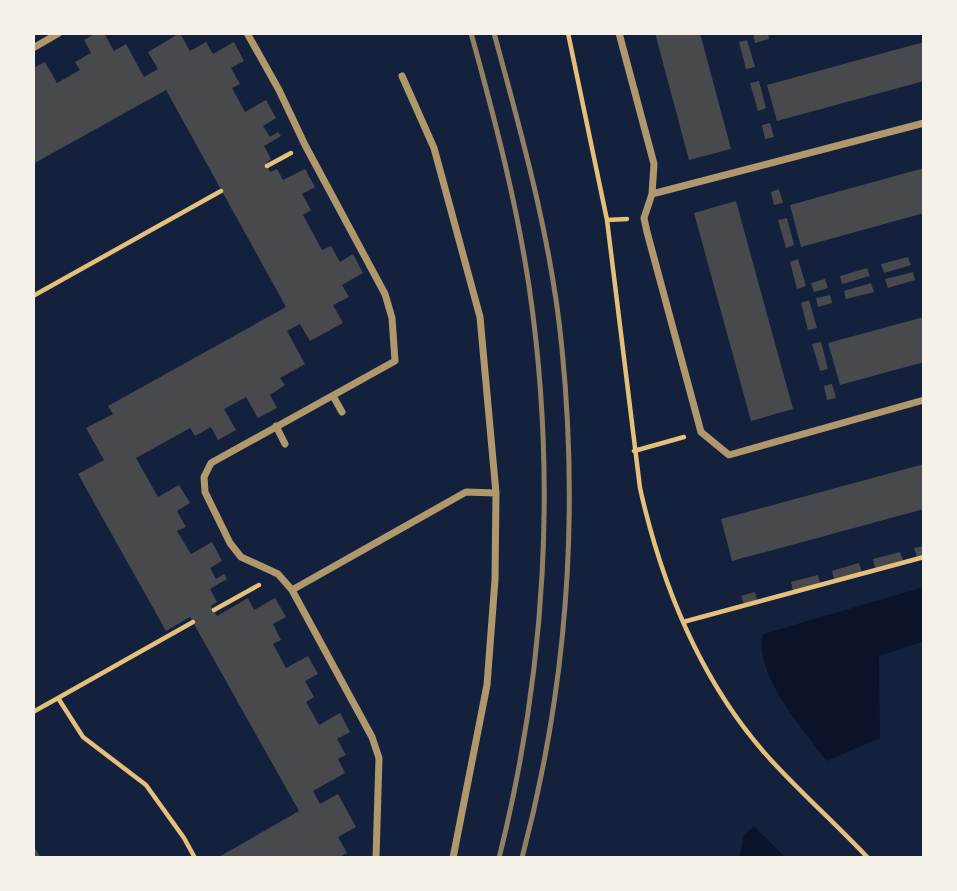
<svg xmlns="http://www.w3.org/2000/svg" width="957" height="891" font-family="Quicksand,sans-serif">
	<rect width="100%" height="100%" fill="#14213d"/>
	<path fill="#0b132b" d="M924 587V641L879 656 880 738 827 761C803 730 753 673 763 634Z
		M754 826 786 858H739L744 835Z"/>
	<path fill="#48494c" d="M96 33H104L114 51 126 44 144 77 158 69 148 52 180 33 190 51 206 42 213 54 234 42 244 61 231 68 240 84 232 88 245 112 266 100 276 118 263 126 270 137 278 132 281 136 264 146 271 159 266 163 267 166 270 172 277 169 283 180 305 169 315 187 302 194 311 210 303 215 322 250 331 246 340 262 353 254 363 273 342 285 349 297 333 305 343 323 310 341 300 324 287 331 305 364 280 378 285 385 270 395 277 408 258 418 246 397 224 409 236 430 218 440 211 427 195 436 190 428 136 458 158 497 179 485 190 503 177 511 186 527 177 531 191 554 212 542 222 561 210 568 216 579 224 574 227 579 210 589 217 602 211 606 217 616 248 598 254 610 275 598 286 617 273 624 281 640 273 644 286 668 308 656 318 674 305 681 314 697 306 702 313 714 319 725 340 713 350 732 337 739 346 755 338 759 345 773 313 791 320 804 338 794 356 827 338 837 347 853 338 858H217L299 811 190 617 166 631 78 474 104 460 86 428 113 414 108 406 286 307 166 90 33 164V68L45 62 57 83 80 70 75 62 91 53 84 40Z
		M655 33H700L731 149 689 160Z
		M768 33 769 39 755 43 753 34Z
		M747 40 755 67 746 69 739 42Z
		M924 42V81L777 121 767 85Z
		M759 81 766 108 758 111 750 83Z
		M770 123 774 137 765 139 762 125Z
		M924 168V213L801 247 790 205Z
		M779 189 783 203 774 205 771 192Z
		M736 201 793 409 751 421 694 213Z
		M787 218 794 245 786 248 778 220Z
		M908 257 911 265 884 273 881 264Z
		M798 259 806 286 797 289 790 262Z
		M867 268 870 276 842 284 840 276Z
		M913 272 915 280 888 288 885 279Z
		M825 279 828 288 814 292 811 283Z
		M871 283 874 292 846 299 844 291Z
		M830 295 832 303 818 307 816 298Z
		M809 300 817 328 808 330 801 303Z
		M924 317V362L840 385 828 343Z
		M821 342 828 369 820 371 812 344Z
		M832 384 836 398 827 400 824 386Z
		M924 464V509L732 561 721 519Z
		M924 546V555L917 557 914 548Z
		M900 552 903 560 875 568 873 559Z
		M859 563 862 572 834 579 832 571Z
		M818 575 820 583 793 591 791 582Z
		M755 592 757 600 744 604 741 596Z
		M33 845 41 858H33Z"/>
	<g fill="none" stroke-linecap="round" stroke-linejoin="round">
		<path stroke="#e5c07b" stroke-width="4.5" d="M568 33 607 220 640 488C662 586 702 684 770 759 801 793 836 824 868 858
			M267 166 291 153
			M607 220 627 219
			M33 296 221 191
			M634 451 684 437
			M214 610 259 585
			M683 622 924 557
			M58 698 193 622
			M33 712 58 698 83 737 146 785 184 838 195 858"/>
		<path stroke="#b1986c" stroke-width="7" d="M247 33 279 90 305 145 385 294 392 318 395 361 211 463 204 477 205 492 230 543 241 557 278 574 292 590 372 737 379 758 376 858
			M619 33 654 164 652 194 644 218 647 232 701 432 729 455 924 400
			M33 48 59 33
			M402 76 434 148 480 317 496 493 495 580 487 685 453 858
			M652 194 924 123
			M333 396 342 412
			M276 426 285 444
			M292 590 466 492 496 493"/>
		<path stroke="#918062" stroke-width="5" d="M471 33C494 116 516 200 529 286 557 476 546 671 499 858
			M494 33C522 136 552 242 562 349 579 519 566 692 522 858"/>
	</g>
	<rect width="957" height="891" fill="none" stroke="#f6f1e7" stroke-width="70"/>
</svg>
